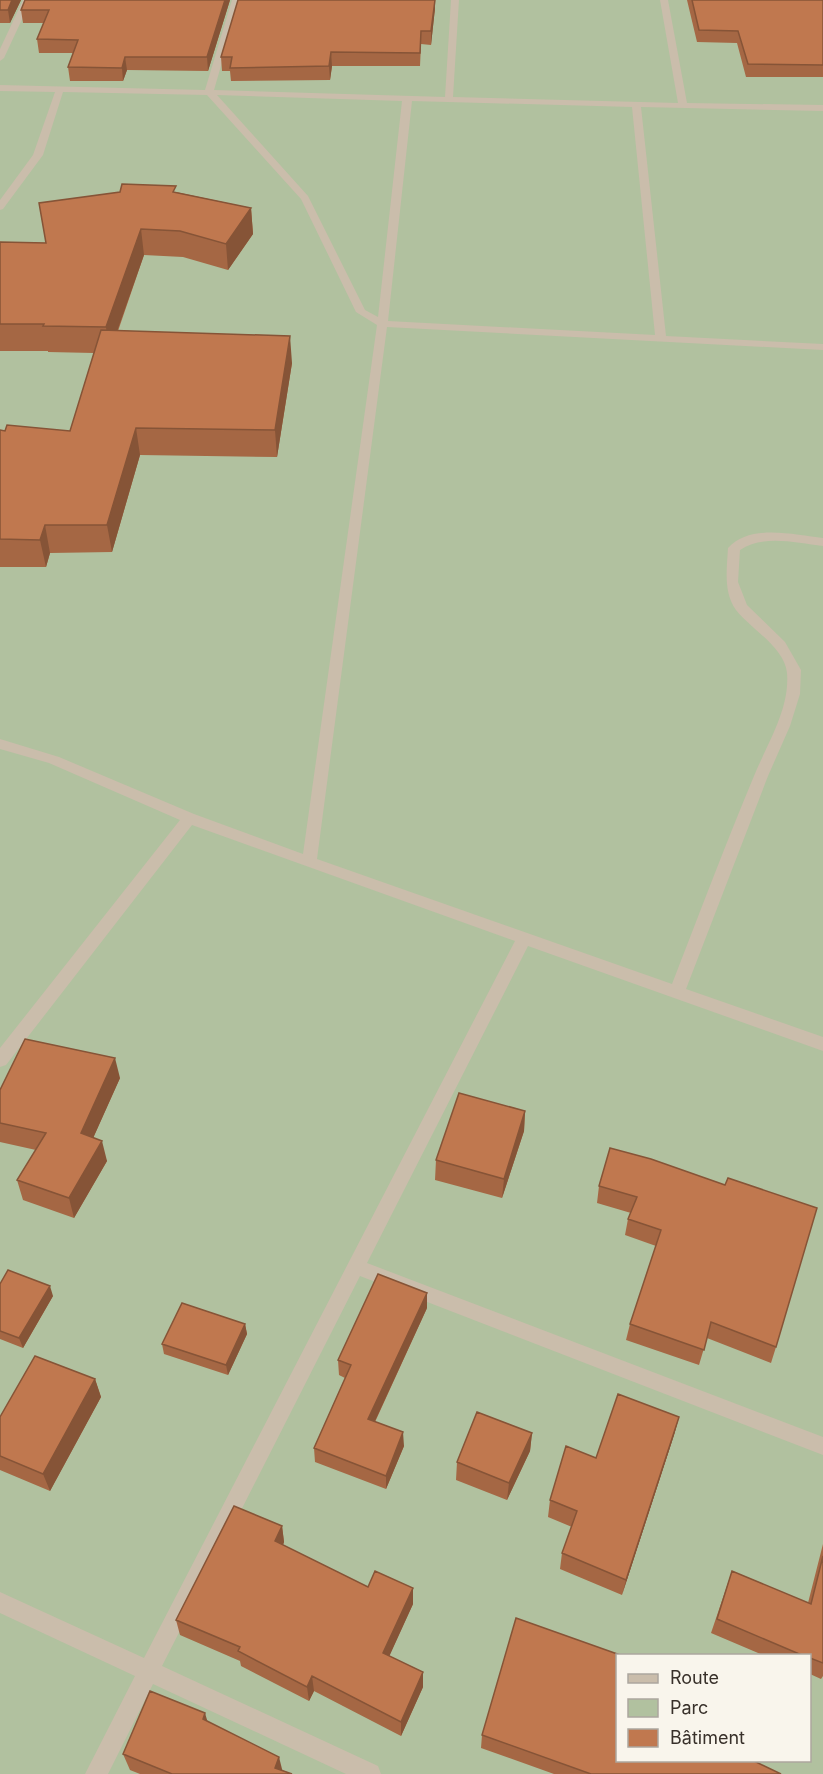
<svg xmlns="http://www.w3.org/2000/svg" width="823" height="1774" font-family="Inter,sans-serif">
	<rect width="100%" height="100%" fill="#f2ebdf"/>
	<path fill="#b1c19f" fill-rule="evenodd" d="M0 0H823V1774H0ZM618 1656H810V1760H618Z"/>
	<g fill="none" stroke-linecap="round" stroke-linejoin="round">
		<path fill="#cabdab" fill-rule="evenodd" d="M23 0H31L4 58 0 61V49Z
			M232 0H240L214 90 445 97 451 0H459L453 97 678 103 660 0H668L687 103 823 105V111L641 107 666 336 823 344V350L387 327 317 859 672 984C699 915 725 845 754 776 767 744 790 709 787 673 785 648 750 628 736 610 723 592 727 568 728 548 750 523 795 535 823 538V546C796 543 764 534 740 550L738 582 747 605 785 642 801 670 800 694 790 726 768 776 686 989 823 1037V1051L528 946 367 1263 823 1437V1455L360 1276 162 1666 378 1766 381 1774H346L153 1684 108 1774H85L135 1676 0 1613V1592L144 1658 515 941 192 825 6 1065 0 1067V1048L180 820 49 763 0 749V739L59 757 194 814 303 854 377 325 356 312 301 199 207 95 63 92 43 155 3 209 0 210V200L33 155 55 92 0 91V85L205 90ZM217 95 402 101 378 317 365 310 308 196ZM412 101 632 107 655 335 388 321Z"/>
	</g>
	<path fill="#a56744" d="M0 0H21L10 23H0Z
		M230 0 208 71 127 70 123 81H70L68 67 73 53H39L37 39 44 23H23L21 10Z
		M687 0H823V77H746L737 43 697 42Z
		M435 8 431 45 421 44 420 66H332L330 80 231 81 230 71H222L221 57Z
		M176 192 251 208 253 234 228 270 183 257 144 255 118 331 292 363 277 457 140 455 112 552 50 553 46 567H0V430L70 431 94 353 48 352V351H0V242L46 243 39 203Z
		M120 1078 93 1138 107 1161 74 1218 23 1200 17 1180 36 1150 0 1142V1090Z
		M525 1111 524 1131 502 1198 435 1180 436 1160Z
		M610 1148 776 1347 771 1363 707 1338 699 1365 626 1340 630 1324 656 1246 625 1235 628 1219 631 1213 597 1203 599 1186Z
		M0 1284 53 1296 23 1348 0 1339Z
		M427 1308 375 1422 404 1446 386 1489 315 1462 314 1448 345 1378 339 1375 338 1360Z
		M245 1324 247 1334 228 1375 164 1354 162 1344Z
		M95 1379 101 1397 50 1491 0 1470V1417Z
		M679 1417 674 1435 622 1595 560 1569 562 1553 572 1527 548 1517 550 1500 596 1458Z
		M532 1433 530 1451 507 1500 456 1480 457 1462Z
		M282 1526 284 1542 283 1545 368 1587 413 1588V1604L389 1656 423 1672V1687L401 1736 314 1691 309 1701 241 1666 240 1661 180 1635 176 1620Z
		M823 1544V1676L821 1679 810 1674V1656H765L711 1633 732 1571 808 1603Z
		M208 1722 282 1770 292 1774H140L130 1770 123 1754Z
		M482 1735 618 1761 781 1774H554L481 1748Z"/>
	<path fill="#865437" d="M12 0H21L10 23 8 10Z
		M225 0H230L208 71 207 57Z
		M435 0V8L431 45V31Z
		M331 52 332 66 330 80 329 66Z
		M125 57 127 70 123 81 122 68Z
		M251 208 253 234 228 270 226 244Z
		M141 229 144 255 109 354 106 327Z
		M290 336 292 363 277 457 275 430Z
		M136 428 140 455 112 552 107 525Z
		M45 525 50 553 46 567 40 540Z
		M115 1058 120 1078 86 1154 81 1133Z
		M525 1111 524 1131 502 1198 504 1179Z
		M102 1141 107 1161 74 1218 69 1198Z
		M50 1286 53 1296 23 1348 19 1338Z
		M427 1293V1308L369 1434 368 1419Z
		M245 1324 247 1334 228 1375 226 1365Z
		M95 1379 101 1397 50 1491 43 1474Z
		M679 1417 674 1435 622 1595 626 1580Z
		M403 1432 404 1446 386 1489V1476Z
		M532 1433 530 1451 507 1500 509 1483Z
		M282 1526 284 1542 278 1557 275 1541Z
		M413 1588V1604L384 1668 383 1653Z
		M423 1672V1687L401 1736V1722Z
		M312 1676 314 1691 309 1701 307 1687Z
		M205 1713 210 1730 203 1719Z
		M279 1757 283 1773 275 1768Z"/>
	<path fill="#c0784f" stroke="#865437" stroke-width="1.5" d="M0 0H12L8 10H0Z
		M25 0H225L207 57H125L122 68 68 67 78 40 37 39 49 10H21Z
		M238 0H435L431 31H421L420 53 331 52 329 66 230 68 232 57H221Z
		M692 0H823V65L748 64 738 31 699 30Z
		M122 184 176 186 173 192 251 208 226 244 180 231 141 229 106 327 43 326 44 324H0V242L46 243 39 203 120 192Z
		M101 330 290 336 275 430 136 428 107 525H45L40 540 0 539V430L5 431 7 425 70 431Z
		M25 1039 115 1058 81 1133 102 1141 69 1198 17 1180 46 1133 0 1123V1090Z
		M459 1093 525 1111 504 1179 436 1160Z
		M610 1148 651 1159 725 1185 728 1178 817 1208 776 1347 711 1322 704 1350 630 1324 661 1230 628 1219 637 1197 599 1186Z
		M8 1270 50 1286 19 1338 0 1331V1284Z
		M378 1274 427 1293 368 1419 403 1432 386 1476 314 1448 351 1365 338 1360Z
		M182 1303 245 1324 226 1365 162 1344Z
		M35 1356 95 1379 43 1474 0 1456V1417Z
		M618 1394 679 1417 626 1580 562 1553 577 1511 550 1500 566 1446 596 1458Z
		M477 1412 532 1433 509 1483 457 1462Z
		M234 1506 282 1526 275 1541 368 1587 375 1571 413 1588 383 1653 423 1672 401 1722 312 1676 307 1687 238 1651 240 1647 176 1620Z
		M823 1556V1663L810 1658V1656H804L717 1619 732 1571 811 1604Z
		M516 1618 623 1656H618V1761H754L781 1774H591L482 1735Z
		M150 1691 205 1713 203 1719 279 1757 275 1768 292 1774H172L123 1754Z"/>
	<rect x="616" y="1654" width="195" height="108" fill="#f9f5ec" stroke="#aca69e" stroke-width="1.5"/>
	<rect x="628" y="1674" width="30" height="9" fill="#cabdab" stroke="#aca69e" stroke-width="1.5"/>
	<text x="670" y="1684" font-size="18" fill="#38302a">Route</text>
	<rect x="628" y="1699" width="30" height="18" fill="#b1c19f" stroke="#aca69e" stroke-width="1.5"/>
	<text x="670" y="1714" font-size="18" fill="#38302a">Parc</text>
	<rect x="628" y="1729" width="30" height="18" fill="#c0784f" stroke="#aca69e" stroke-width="1.5"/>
	<text x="670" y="1744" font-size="18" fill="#38302a">Bâtiment</text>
</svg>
